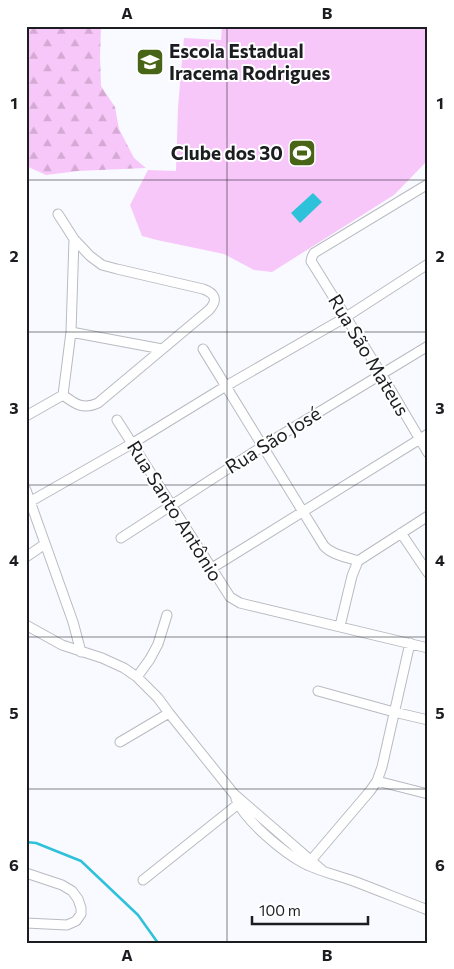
<svg xmlns="http://www.w3.org/2000/svg" width="454" height="969" font-family="Commissioner,sans-serif">
	<defs>
		<pattern id="forest-firs" width="22" height="20" patternUnits="userSpaceOnUse" patternTransform="scale(1.25)"><rect width="22" height="20" fill="#f8c7f9"/><path d="M5 1l3.5 6h-7zM16 11l3.5 6h-7z" fill="#d4aad5"/></pattern>
	</defs>
	<rect width="100%" height="100%" fill="#f8faff"/>
	<path fill="url(#forest-firs)" d="M26 26H101L100 57 101 86 115 107 119 129 134 158 146 168 78 171 46 175 26 166Z"/>
	<path fill="#f8c7f9" d="M222 26H428V160L394 195 272 272 254 270 224 254 157 240 142 236 130 205 148 170 176 171 178 107 184 38 221 40Z"/>
	<path fill="#2ec1da" d="M313 193 322 202 300 223 291 213Z"/>
	<g fill="none" stroke-linecap="round" stroke-linejoin="round">
		<path stroke="#2ec1da" stroke-width="2.5" d="M26 842 36 843 81 861 138 915 158 943"/>
		<g stroke="#b8bbc1" stroke-width="11">
			<path id="minor" d="M428 184 314 253 312 257 311 261 382 375 428 453
				M58 214 74 239 90 256 102 265 117 269 203 289C214 293 219 299 209 310L98 403C83 410 75 404 63 395
				M71 332 162 349
				M203 349 324 546C332 555 347 557 358 561
				M63 395 71 332 74 239
				M26 416 63 395
				M117 420 230 597 240 603 428 648
				M26 490 73 622 81 652
				M26 504 133 443 226 386 346 317 428 264
				M401 533 428 573
				M121 538 263 446 428 346
				M26 557 45 544
				M212 568 428 434
				M26 625 62 645 102 658 124 668 137 677 158 698 169 713 234 794 323 871
				M340 626 352 576 358 561 428 516
				M137 677 150 659 158 644 167 615
				M318 691 394 712 428 720
				M120 742 169 713
				M377 781 428 794
				M236 799C245 821 284 853 305 864 321 872 340 876 356 882 380 891 404 901 428 910
				M307 865 370 791 377 781 382 767 410 643
				M26 873 62 885 72 891 78 899 81 908V914L76 921 67 925 26 923
				M143 880 242 801"/>
		</g>
		<use href="#minor" stroke="#fff" stroke-width="9"/>
	</g>
	<path fill="none" stroke="#1c1d20" stroke-width="1" stroke-opacity="0.55" d="M227 26V943M26 180H428M26 332H428M26 485H428M26 637H428M26 789H428"/>
	<defs>
		<g id="school-square" transform="scale(1.4375)"><rect x="-9" y="-9" width="18" height="18" rx="4" fill="#486416" stroke="#fff"/><path d="M0-5L7-2L0 1L-7-2ZM-4 1L0 2.5L4 1V4Q0 6-4 4Z" fill="#fff"/></g>
		<g id="stadium-square" transform="scale(1.4375)"><rect x="-9" y="-9" width="18" height="18" rx="4" fill="#486416" stroke="#fff"/><path d="M0-5a6.5 5 0 1 0 0 10a6.5 5 0 1 0 0-10ZM-3.5-1.8h7v3.6h-7Z" fill="#fff"/></g>
	</defs>
	<g fill-rule="evenodd">
		<use href="#school-square" x="150" y="62"/>
		<use href="#stadium-square" x="302" y="153"/>
	</g>
	<g text-anchor="middle" stroke-width="4" stroke-linejoin="round" paint-order="stroke">
		<g font-size="19" font-weight="bold" fill="#1c1d20" stroke="#fff" text-anchor="start">
			<text x="169" y="58">Escola Estadual<tspan x="169" dy="22">Iracema Rodrigues</tspan></text>
			<text x="283" y="160" text-anchor="end">Clube dos 30</text>
		</g>
		<g font-size="19" fill="#1c1d20" stroke="#fff">
			<text transform="translate(369 355) rotate(59)" y="7">Rua São Mateus</text>
			<text transform="translate(273 440) rotate(-32)" y="7">Rua São José</text>
			<text transform="translate(175 511) rotate(58)" y="7">Rua Santo Antônio</text>
		</g>
	</g>
	<rect width="454" height="969" fill="none" stroke="#ffffff" stroke-width="55"/>
	<path d="M252 916v8h116v-8" fill="none" stroke="#1c1d20" stroke-width="2.5"/>
	<text x="259" y="916" font-size="15" fill="#1c1d20" stroke="#ffffff" stroke-width="4" paint-order="stroke">100 m</text>
	<rect x="28" y="28" width="398" height="914" fill="none" stroke="#1c1d20" stroke-width="2"/>
	<g font-size="16" text-anchor="middle" font-weight="bold" fill="#1c1d20">
		<text x="127" y="19">A</text>
		<text x="327" y="19">B</text>
		<text x="14" y="109">1</text>
		<text x="440" y="109">1</text>
		<text x="14" y="262">2</text>
		<text x="440" y="262">2</text>
		<text x="14" y="414">3</text>
		<text x="440" y="414">3</text>
		<text x="14" y="566">4</text>
		<text x="440" y="566">4</text>
		<text x="14" y="719">5</text>
		<text x="440" y="719">5</text>
		<text x="14" y="871">6</text>
		<text x="440" y="871">6</text>
		<text x="127" y="961">A</text>
		<text x="327" y="961">B</text>
	</g>
</svg>
